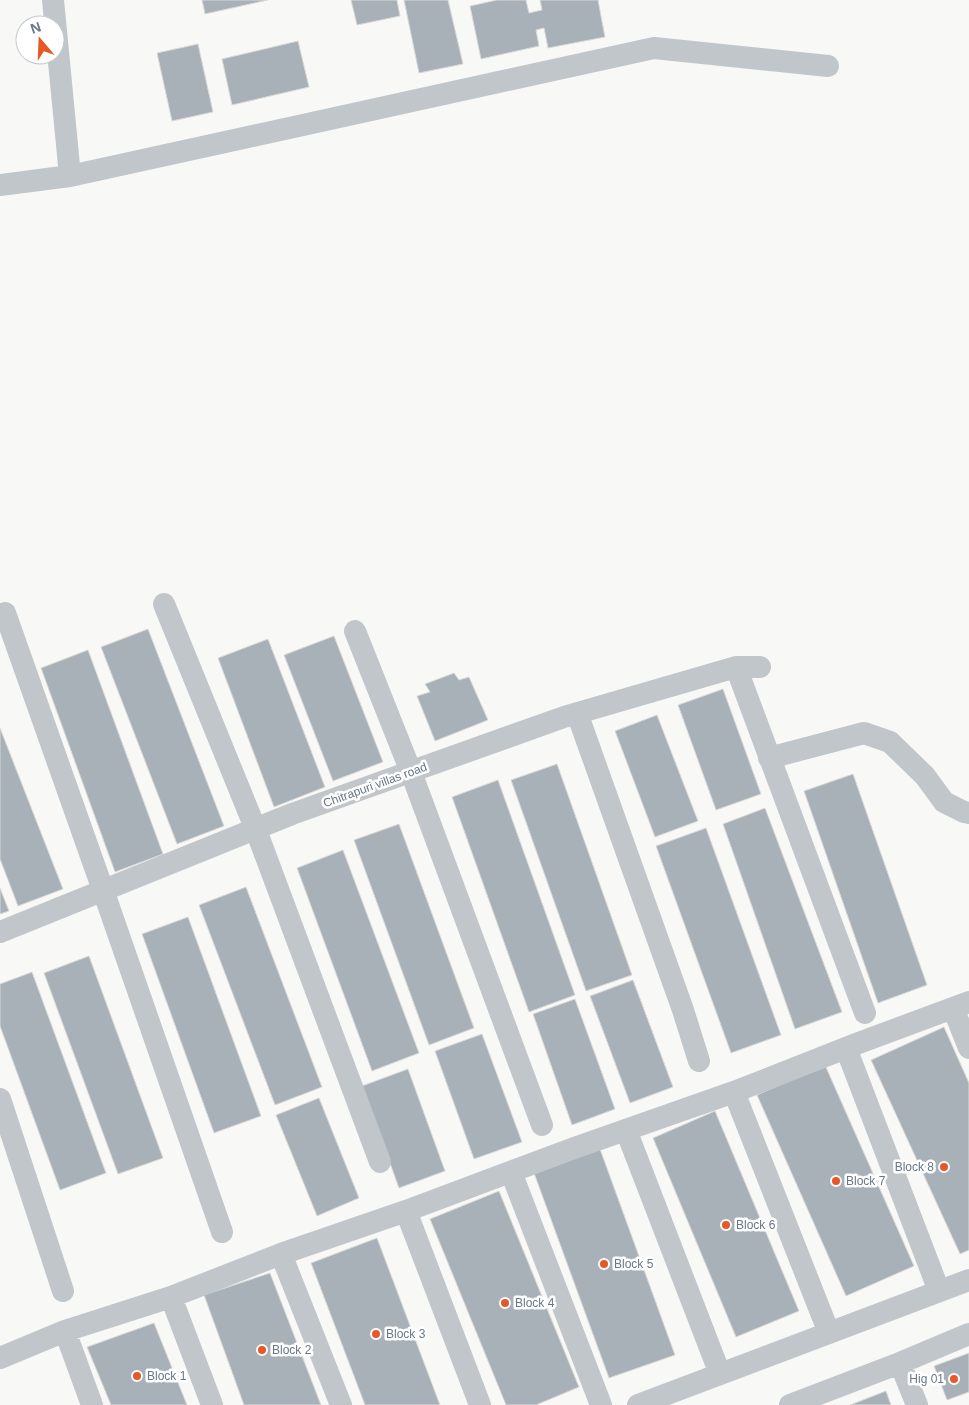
<svg xmlns="http://www.w3.org/2000/svg" width="969" height="1405" font-family="Arial,sans-serif">
	<rect width="100%" height="100%" fill="#f8f8f6"/>
	<path fill="#a8b1b7" stroke="#dadad8" d="M202 0H268L205 14Z
		M351 0H397L400 16 357 25Z
		M404 0H448L463 64 419 73Z
		M497 0H526L529 13 542 10 540 0H598L605 37 548 48 544 28 536 30 539 46 481 59 470 6Z
		M298 41 309 87 232 105 222 59Z
		M198 44 213 112 172 121 157 53Z
		M148 629 224 826 177 844 101 647Z
		M334 636 383 762 333 781 284 655Z
		M268 639 325 787 274 807 218 658Z
		M88 650 163 854 115 872 41 668Z
		M454 673 459 680 469 677 488 720 435 741 417 696 430 692 425 684Z
		M723 689 761 794 716 810 678 705Z
		M657 715 698 821 655 837 615 731Z
		M0 728 63 889 18 906 0 859Z
		M557 764 632 975 586 991 511 780Z
		M853 774 927 985 878 1003 804 791Z
		M498 780 575 995 529 1012 452 797Z
		M765 808 842 1012 795 1029 723 824Z
		M399 824 474 1028 429 1045 354 840Z
		M706 828 781 1035 731 1053 656 846Z
		M343 850 419 1053 372 1071 297 868Z
		M246 887 322 1087 275 1105 199 905Z
		M0 888 9 911 0 914Z
		M188 917 261 1116 214 1133 142 934Z
		M89 956 163 1158 118 1174 44 973Z
		M32 972 106 1173 60 1190 0 1026V984Z
		M633 980 673 1087 630 1103 590 996Z
		M575 999 615 1109 572 1125 533 1014Z
		M944 1027 969 1083V1250L960 1254 871 1060Z
		M482 1034 522 1142 474 1159 435 1051Z
		M825 1065 914 1266 846 1296 757 1095Z
		M408 1069 445 1171 399 1188 362 1086Z
		M319 1098 359 1198 317 1216 276 1115Z
		M715 1111 799 1311 736 1337 653 1138Z
		M600 1149 675 1355 609 1378 534 1173Z
		M499 1191 579 1387 536 1405H506L430 1219Z
		M377 1238 440 1405H365L311 1263Z
		M270 1273 321 1405H244L204 1295Z
		M154 1323 187 1405H111L87 1347Z
		M969 1353V1392L947 1400 934 1366Z
		M886 1391 891 1405H850Z"/>
	<g fill="none" stroke-linecap="round" stroke-linejoin="round">
		<path stroke="#c1c6ca" stroke-width="22" d="M53 0 70 176
			M0 185 70 176 654 48 828 66
			M164 604 256 830 380 1162
			M5 613 103 890 222 1232
			M355 631 411 772 542 1125
			M736 667 865 1013
			M577 713 683 1010 699 1061
			M769 758 864 733 890 742 925 776 944 802 964 812 969 813
			M0 932 292 814 564 717 736 667H760
			M953 1008 969 1048
			M846 1048 939 1291
			M734 1092 829 1333
			M0 1099 63 1291
			M626 1130 720 1374
			M511 1172 601 1405
			M406 1211 480 1405
			M281 1254 341 1405
			M171 1297 212 1405
			M65 1331 92 1405
			M0 1358 65 1331 171 1297 281 1254 406 1211 577 1147 734 1092 856 1044 969 1002
			M900 1363 917 1405
			M638 1405 969 1280
			M790 1405 900 1363 969 1334"/>
	</g>
	<g fill="#e75827" stroke="#fff" stroke-width="2">
		<circle cx="944" cy="1167" r="5"/>
		<circle cx="836" cy="1181" r="5"/>
		<circle cx="726" cy="1225" r="5"/>
		<circle cx="604" cy="1264" r="5"/>
		<circle cx="505" cy="1303" r="5"/>
		<circle cx="376" cy="1334" r="5"/>
		<circle cx="262" cy="1350" r="5"/>
		<circle cx="137" cy="1376" r="5"/>
		<circle cx="954" cy="1379" r="5"/>
	</g>
	<g text-anchor="middle" stroke-width="5" stroke-linejoin="round" paint-order="stroke">
		<g font-size="12" fill="#677887" stroke="#fff">
			<text transform="translate(375 785) rotate(-20)" y="4">Chitrapuri villas road</text>
		</g>
		<g font-size="12" fill="#677887" stroke="#fff" text-anchor="start">
			<text x="934" y="1171" text-anchor="end">Block 8</text>
			<text x="846" y="1185">Block 7</text>
			<text x="736" y="1229">Block 6</text>
			<text x="614" y="1268">Block 5</text>
			<text x="515" y="1307">Block 4</text>
			<text x="386" y="1338">Block 3</text>
			<text x="272" y="1354">Block 2</text>
			<text x="147" y="1380">Block 1</text>
			<text x="944" y="1383" text-anchor="end">Hig 01</text>
		</g>
	</g>
	<g transform="translate(40 40) rotate(341)"><circle r="24" fill="#ffffff" stroke="#c2c9cf"/>
	<path d="M0-4L9 19L0 12L-9 19Z" fill="#e75827"/>
	<text y="-8" font-size="14" font-weight="bold" text-anchor="middle" fill="#677887">N</text>
	</g>
</svg>
